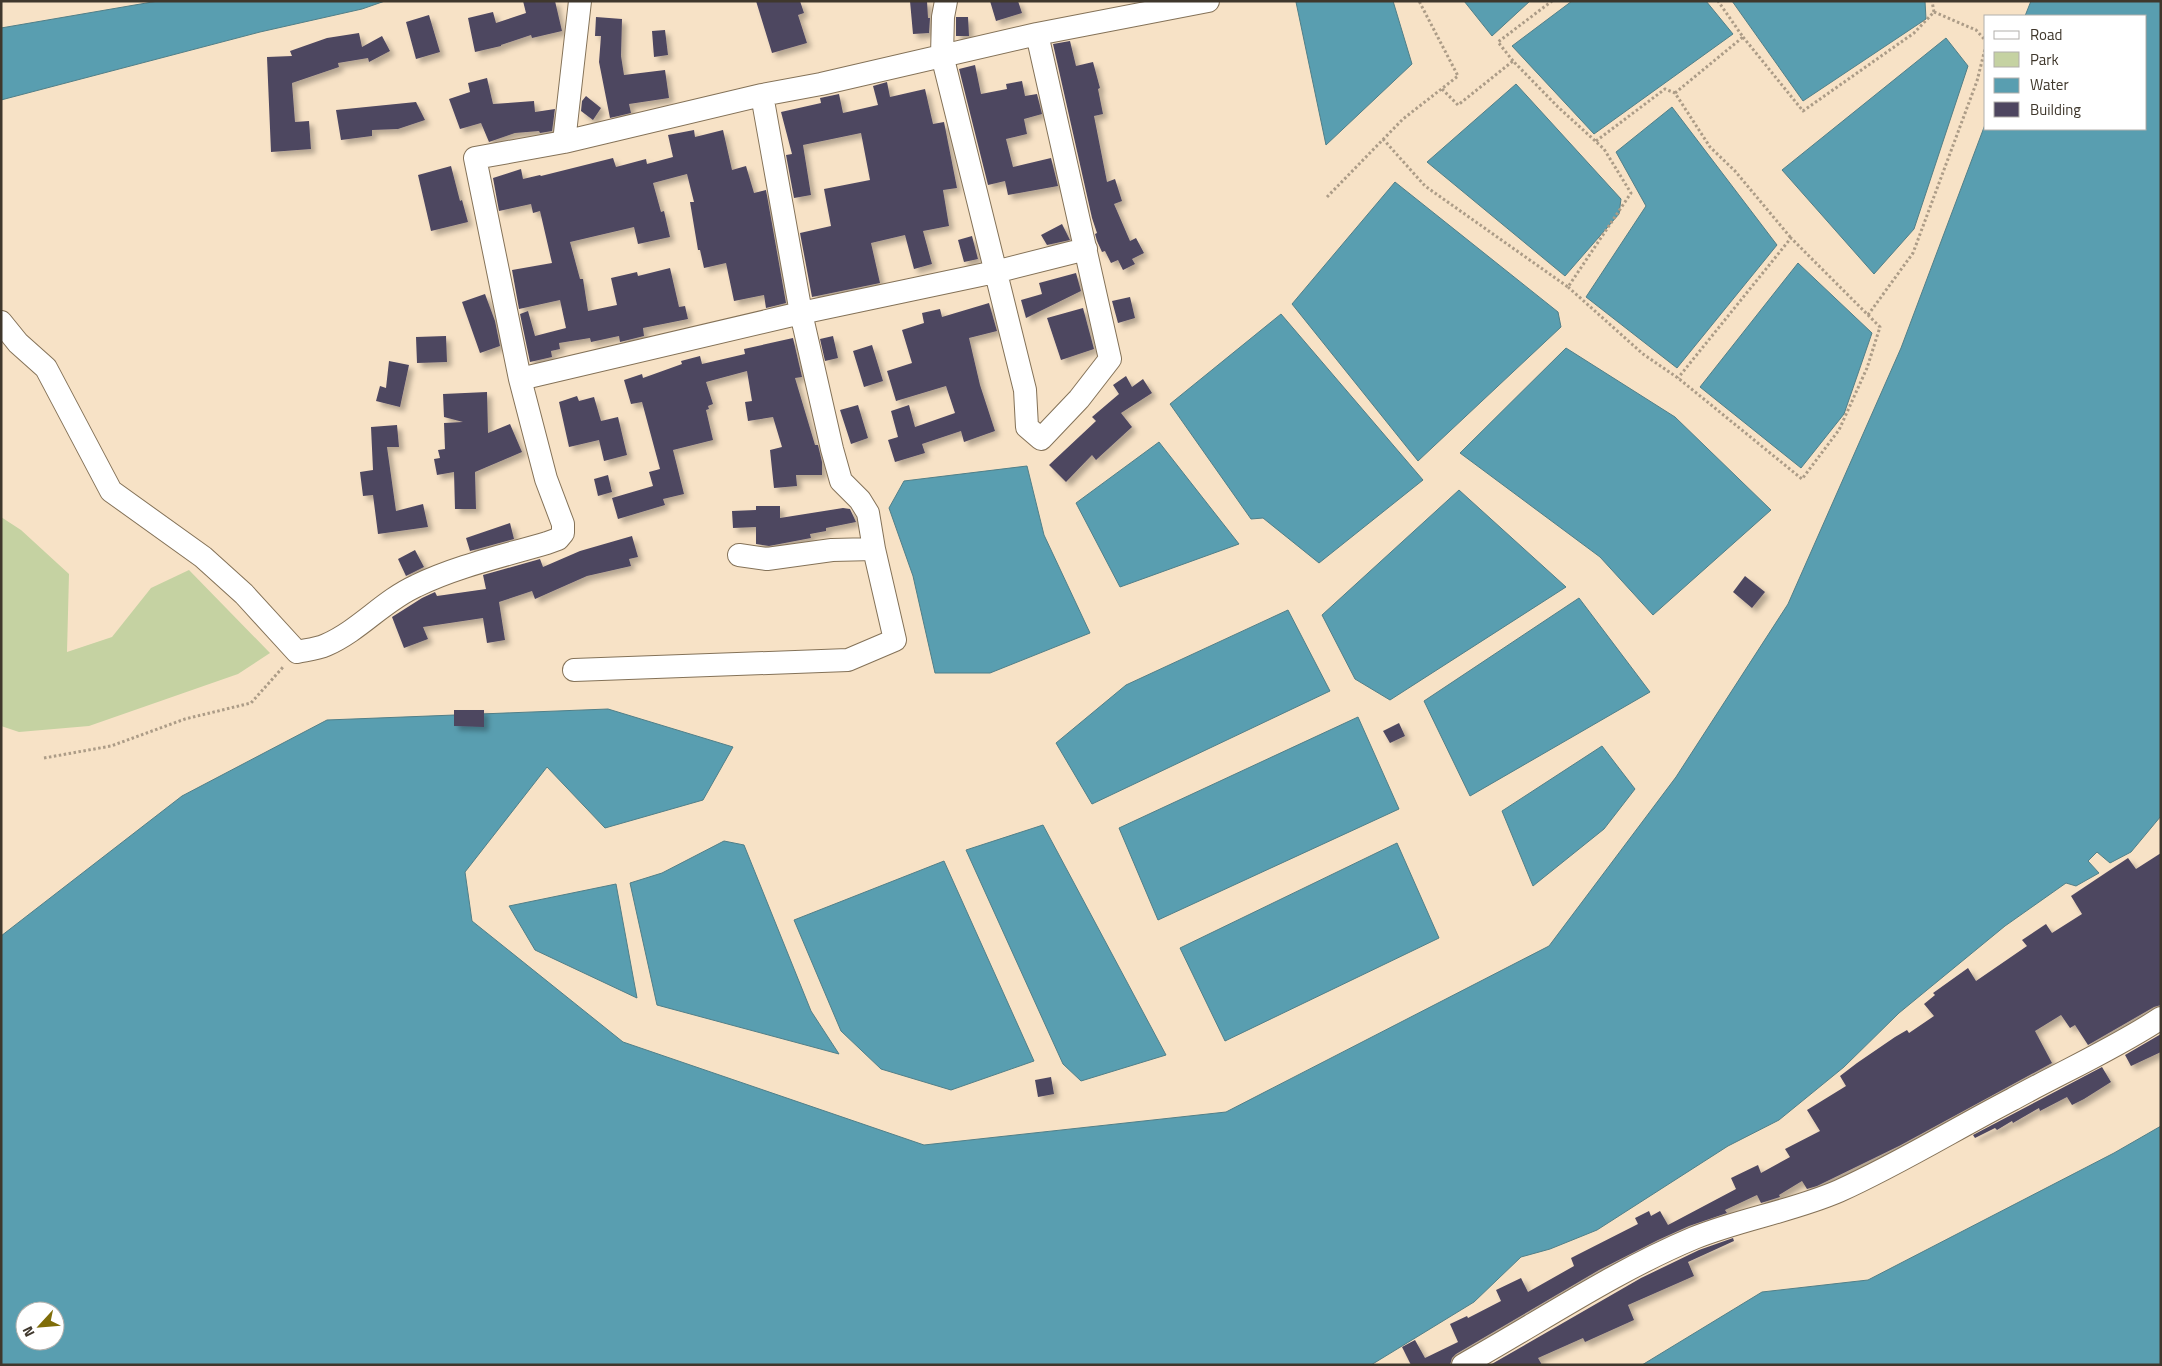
<svg xmlns="http://www.w3.org/2000/svg" width="2162" height="1366" font-family="'Titillium Web',sans-serif">
	<defs>
		<filter id="shadow"><feDropShadow dx="4.5" dy="4.5" stdDeviation="2.5" flood-color="#0004"/></filter>
	</defs>
	<rect width="100%" height="100%" fill="#f7e2c6"/>
	<path fill="#c5d2a2" d="M1 517 21 530 69 574 67 652 112 637 151 588 189 570 270 653 238 674 89 726 19 732 1 726Z"/>
	<path fill="#599eb0" stroke="#517f88" fill-rule="evenodd" d="M158 1H385L362 9 260 32 1 100V28Z
		M1303 1H1393L1412 64 1326 145 1296 2Z
		M1464 1H1530L1492 36Z
		M1572 1H1706L1733 34 1594 134 1512 46Z
		M1732 1H1925L1926 19 1803 101Z
		M2031 1H2161V816L2131 852 2110 863 2097 852 2088 861 2099 873 2076 886 2066 883 2005 926 1899 1013 1844 1067 1779 1120 1728 1146 1597 1230 1550 1249 1521 1257 1474 1302 1371 1365H1V936L182 796 327 720 608 709 733 747 703 800 605 828 547 767 465 872 472 921 623 1042 924 1145 1226 1112 1549 946 1676 777 1788 604 1901 348 1986 122V129H2146V16H2025ZM25 1311H55V1341H25Z
		M1946 38 1968 66 1914 229 1874 274 1782 170Z
		M1516 84 1621 199 1619 214 1565 276 1427 162Z
		M1672 107 1777 245 1677 368 1586 297 1646 206 1616 152Z
		M1395 182 1558 312 1561 327 1418 461 1292 304Z
		M1798 263 1872 333 1844 414 1801 468 1700 387Z
		M1281 314 1423 480 1319 563 1263 518 1251 519 1170 404Z
		M1566 348 1675 417 1771 510 1653 615 1600 557 1460 453Z
		M1159 442 1239 544 1120 587 1076 503Z
		M1027 466 1044 535 1090 633 990 673H935L913 576 889 508 904 481Z
		M1459 490 1566 587 1390 700 1355 679 1322 615Z
		M1579 598 1650 692 1470 796 1424 701Z
		M1288 610 1330 691 1092 804 1056 743 1126 685Z
		M1358 717 1399 809 1158 920 1119 828Z
		M1602 746 1635 789 1604 829 1533 886 1502 811Z
		M1043 825 1166 1055 1081 1081 1063 1064 966 850Z
		M724 841 744 845 811 1011 839 1054 657 1005 630 883 662 873Z
		M1397 843 1439 938 1225 1041 1180 948Z
		M944 861 1034 1061 951 1090 881 1069 841 1031 794 920Z
		M616 884 637 998 535 950 509 906Z
		M2161 1126V1365H1642L1762 1292 1868 1280 2114 1153Z"/>
	<path fill="#4e4660" filter="url(#shadow)" d="M523 1H555L562 31 532 38 531 35 501 45V46L475 52 468 18 493 12 496 23 526 13Z
		M756 1H800L804 13 798 15 807 43 772 53Z
		M910 1H927L928 18H930L929 33 913 34Z
		M990 1H1018L1022 13 996 21Z
		M429 15 440 52 416 59 406 22Z
		M596 17 622 19 621 56 624 75 665 70 669 98 629 104 631 113 610 118 599 62 601 36H595Z
		M956 17H968L969 36H956Z
		M665 30 668 55 654 57 652 31Z
		M359 33 362 47 382 36 390 51 369 62 368 58 338 63 339 67 292 83 295 122 309 121 311 149 271 152 267 57 292 56 290 51 327 38Z
		M1070 41 1076 66 1093 62 1100 88 1098 89 1103 114 1094 116 1107 182 1115 179 1122 201 1114 204 1130 241 1136 238 1144 253 1132 259 1135 264 1123 270 1118 260 1111 263 1105 251 1102 252 1097 241 1095 234 1097 233 1092 218 1053 44Z
		M975 65 981 94 1007 89 1006 84 1022 81 1025 96 1037 94 1042 114 1024 119 1027 134 1006 139 1013 167 1051 158 1058 186 1008 195 1005 181 988 185 959 69Z
		M487 78 493 104 534 101 535 112 555 109 552 131 540 133 539 131 515 133 489 142 481 123 460 129 449 99 470 92 468 83Z
		M887 82 890 97 925 89 933 124 944 122 957 188 943 190 949 226 923 231 932 264 914 269 905 235 871 243 880 283 812 297 800 233 831 226 824 189 870 180 861 133 803 145 811 195 794 198 786 155 792 154 781 112 821 103 820 98 839 94 843 113 878 105 873 86Z
		M586 96 601 108 593 120 581 111 582 101Z
		M416 102 425 120 398 129 372 130V136L341 140 336 110Z
		M694 130 695 137 723 130 732 170 746 166 754 193 766 190 786 303 766 308 764 295 734 301 726 263 704 268 700 250H698L690 202H694L687 174 653 183 661 212 664 211 670 237 638 244 634 227 570 242 580 279H583L588 311 617 305 611 278 637 272 638 276 670 268 679 307 685 306 688 319 643 328 644 336 620 342 619 336 591 342 590 338 559 343 560 349 551 351 552 357 530 362 520 314 528 311 535 336 566 328 560 300 519 309 512 270 552 263 540 211 533 213 531 204 499 211 493 178 521 169 523 179 540 175 541 176 613 158 616 167 646 159 647 164 673 157 668 135Z
		M451 166 460 201 462 200 468 222 431 231 418 175Z
		M1062 224 1070 240 1047 245 1041 235Z
		M972 236 978 259 964 262 958 240Z
		M1076 273 1081 291 1026 318 1021 300 1042 294 1039 283Z
		M485 294 495 321 500 346 480 353 462 302Z
		M1130 297 1135 318 1118 323 1112 301Z
		M989 303 997 331 969 338 980 385 995 431 964 442 961 431 922 444 925 453 895 462 888 440 898 437 891 411 909 405 915 427 955 413 946 386 896 401 887 371 912 363 902 330 924 323 922 313 940 309 942 317Z
		M1083 308 1094 349 1061 360 1047 318Z
		M446 336 447 362 417 363 416 337Z
		M833 336 838 358 825 361 820 339Z
		M793 338 802 377 795 378 815 445H818L822 462V475H796L797 486 774 488 770 450 782 447 773 417 748 421 745 402 752 401 747 371 706 382 713 404 708 406 709 409 706 410 713 440 673 450 684 494 663 499 665 505 618 519 612 498 653 486 649 472 660 469 642 402 631 404 624 380 642 374 643 378 682 364 681 361 700 356 702 364 745 354 744 349Z
		M872 345 883 381 864 387 853 351Z
		M389 361 409 365 400 407 376 401 380 386 386 388Z
		M1126 376 1132 387 1143 379 1152 393 1121 413 1132 427 1096 460 1092 455 1066 482 1049 465 1096 421 1092 417 1119 394 1113 385Z
		M487 392 488 433 510 424 522 452 475 472 476 509H455L454 472 437 475 434 459 440 458 438 450 445 449 444 423 463 422 444 417 443 394Z
		M577 396 579 401 594 397 601 421 618 417 627 455 604 461 599 440 569 447 559 402Z
		M858 405 868 438 851 444 840 410Z
		M397 425 399 447H387L396 511 423 504 428 527 378 534 373 495 363 496 360 472 373 470 371 427Z
		M608 475 612 492 598 496 594 479Z
		M756 506H780V518L843 508 850 509 856 522 826 528V531L810 534 811 538 769 546 756 544V527L733 528 732 511 756 510Z
		M510 523 514 539 470 551 466 538Z
		M632 536 638 557 629 559 631 566 587 576 535 599 532 591 499 602 505 640 487 643 483 618 423 627 428 639 404 648 392 617 422 598 435 592 437 596 486 589 483 575 540 559 543 567 580 551Z
		M415 550 424 567 406 576 398 559Z
		M1745 576 1765 592 1752 608 1733 592Z
		M454 710H484V727L454 726Z
		M1399 723 1405 736 1390 743 1383 731Z
		M2161 853V1005L2154 1007 2088 1045 2075 1025 2070 1028 2061 1015 2035 1031 2052 1063 1899 1146 1817 1186 1807 1189 1802 1181 1779 1195 1780 1197 1761 1203 1757 1195 1725 1210 1727 1213 1689 1226 1658 1240 1599 1270 1456 1354 1452 1358 1450 1365H1411L1402 1347 1415 1340 1425 1358 1458 1342 1450 1324 1467 1316 1468 1318 1501 1301 1496 1290 1521 1278 1528 1292 1574 1266 1571 1258 1638 1224 1635 1218 1649 1211 1651 1216 1660 1211 1668 1225 1736 1189 1731 1178 1758 1165 1761 1173 1790 1157 1785 1149 1820 1131 1807 1110 1846 1086 1840 1076 1857 1063 1895 1037 1907 1030 1909 1033 1934 1016 1924 1004 1935 995 1933 993 1968 968 1976 981 2027 946 2022 940 2046 924 2052 933 2082 914 2071 896 2128 858 2136 869Z
		M2161 1034V1052L2131 1066 2125 1055Z
		M2102 1067 2111 1082 2084 1099 2072 1105 2067 1097 2040 1111 2039 1108 2013 1123 2012 1121 1997 1130 1995 1128 1975 1138 1973 1135Z
		M1051 1077 1054 1094 1038 1097 1035 1080Z
		M1733 1238 1734 1241 1688 1262 1694 1276 1628 1305 1634 1320 1585 1342 1583 1338 1538 1358 1542 1365H1490L1641 1278 1699 1250Z"/>
	<g fill="none" stroke-linecap="round" stroke-linejoin="round">
		<g stroke="#847258" stroke-width="24">
			<path id="minor" d="M946 1 943 17 942 55 1025 390 1027 427 1041 439 1079 399 1110 359 1037 34
				M564 142 580 1
				M1 322 18 343 46 368 111 491 203 557 244 594 297 652C306 650 317 649 326 645 360 630 383 601 416 586 457 566 503 556 547 543L558 539 563 533V524L546 479 520 379 475 158 564 142 762 95 821 84 1037 34 1208 1
				M520 379 801 313 995 272 1086 249
				M739 555 767 559 832 550 874 549 868 513 860 500 841 481 832 449 801 313 762 95
				M574 670 848 660 895 640 874 549
				M1463 1365C1540 1322 1613 1272 1694 1238 1741 1219 1793 1211 1839 1191 1899 1164 1955 1129 2013 1099 2062 1072 2114 1049 2161 1018"/>
		</g>
		<path stroke="#ac9c87" stroke-width="3" stroke-dasharray="2.5 2.5" stroke-linecap="butt" d="M1934 12 1976 30 1986 41
			M1743 37 1803 111 1914 33 1934 12 1932 1
			M1513 61 1498 42 1552 1
			M1675 93 1743 37 1718 1
			M1383 139 1425 186 1568 287 1631 193 1604 149 1558 107 1513 61 1458 105 1442 89
			M1596 141 1665 89 1675 93 1710 147 1735 171 1791 238
			M1327 197 1403 119 1458 76 1419 1
			M1568 287 1643 354 1678 378 1802 479 1839 430 1867 368 1880 327 1791 238 1678 378
			M1868 315 1913 253 1977 81 1986 45
			M44 758 111 746 185 719 251 703 284 666"/>
		<use href="#minor" stroke="#fff" stroke-width="22"/>
	</g>
	<rect width="2162" height="1366" fill="none" stroke="#3f372c" stroke-width="5"/>
	<rect x="1984" y="15" width="162" height="115" fill="#ffffff" stroke="#b2afab"/>
	<rect x="1994" y="31" width="25" height="8" fill="#ffffff" stroke="#b2afab"/>
	<text x="2030" y="40" font-size="15" fill="#3f372c">Road</text>
	<rect x="1994" y="52" width="25" height="15" fill="#c5d2a2" stroke="#b2afab"/>
	<text x="2030" y="65" font-size="15" fill="#3f372c">Park</text>
	<rect x="1994" y="78" width="25" height="15" fill="#599eb0" stroke="#b2afab"/>
	<text x="2030" y="90" font-size="15" fill="#3f372c">Water</text>
	<rect x="1994" y="102" width="25" height="15" fill="#4e4660" stroke="#b2afab"/>
	<text x="2030" y="115" font-size="15" fill="#3f372c">Building</text>
	<g transform="translate(40 1326) rotate(244)"><circle r="24" fill="#ffffff" stroke="#b2afab"/>
	<path d="M0-4L9 19L0 12L-9 19Z" fill="#7f6d09"/>
	<text y="-8" font-size="14" font-weight="bold" text-anchor="middle" fill="#3f372c">N</text>
	</g>
</svg>
